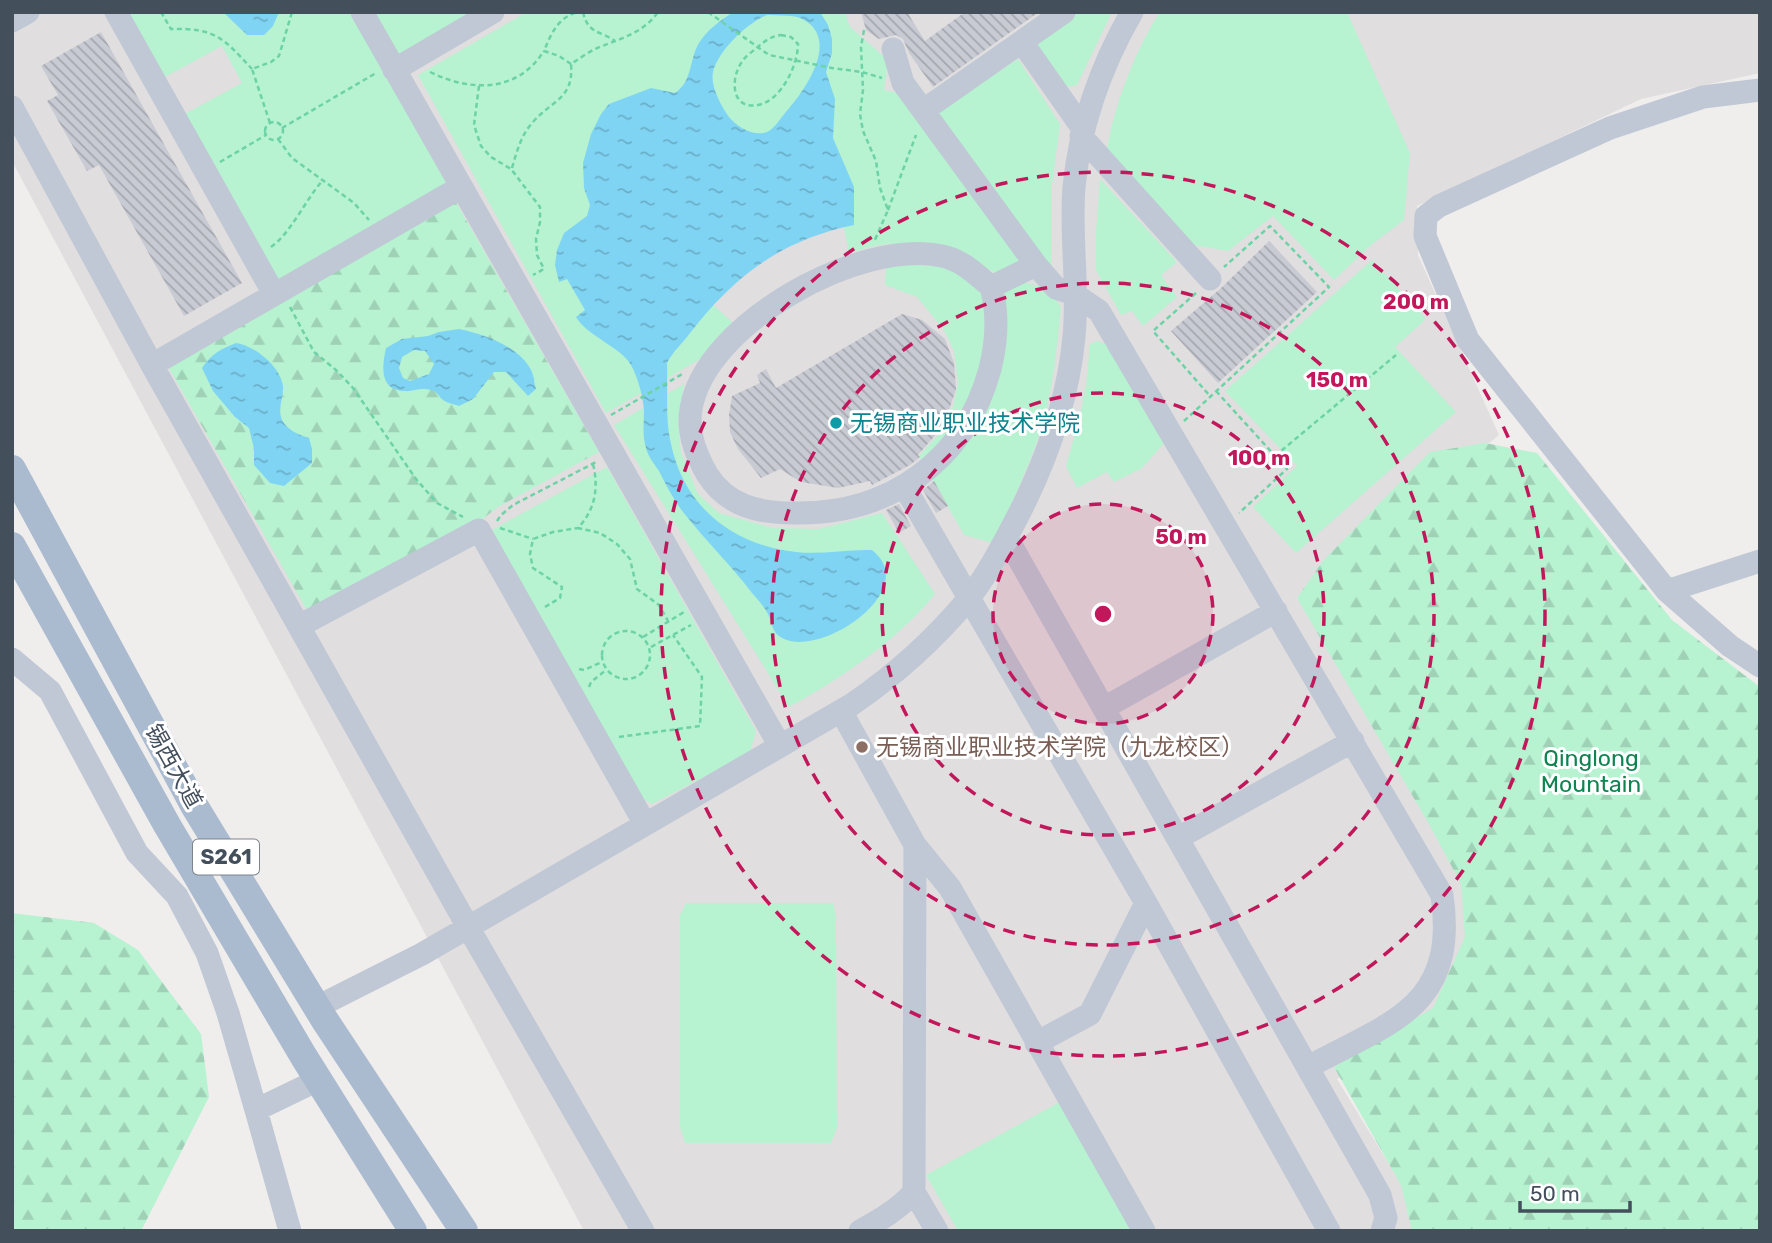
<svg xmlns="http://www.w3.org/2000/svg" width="1772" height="1243" font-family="Rubik,'Noto Sans SC',sans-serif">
	<defs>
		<pattern id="forest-firs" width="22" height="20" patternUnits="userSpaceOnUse" patternTransform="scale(1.75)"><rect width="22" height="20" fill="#b7f2d1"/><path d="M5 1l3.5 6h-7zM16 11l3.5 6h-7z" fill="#9fd1b6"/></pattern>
		<pattern id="water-ripples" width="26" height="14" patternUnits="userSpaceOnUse" patternTransform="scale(1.75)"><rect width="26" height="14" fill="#80d4f3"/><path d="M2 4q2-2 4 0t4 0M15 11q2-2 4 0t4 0" fill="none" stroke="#6aaec8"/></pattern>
		<pattern id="building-back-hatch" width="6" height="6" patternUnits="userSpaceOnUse" patternTransform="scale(1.75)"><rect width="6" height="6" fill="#c8cbd3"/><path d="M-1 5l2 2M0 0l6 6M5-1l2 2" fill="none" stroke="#a4a7ae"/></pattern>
	</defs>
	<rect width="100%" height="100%" fill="#f0eded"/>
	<path fill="#e1dedf" d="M12 12H1760V73L1641 99 1417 206 1418 255 1499 435 1297 598 1532 952 1337 1079 1430 1231H584L12 161Z"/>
	<path fill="#b7f2d1" d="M124 12H350L448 186 276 283 181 116 242 83 222 46 161 79Z
		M373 12H475L407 52 399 53 393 49Z
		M527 12H845L850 27 888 60 884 90 904 94 1024 259 996 273C965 257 915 239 880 245 870 246 859 251 849 253L843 224 771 248 712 304 732 322 704 357 606 413 418 75Z
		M1077 12H1112L1077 85 1066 87 1036 43Z
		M1160 12H1347L1410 153 1404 220 1371 245 1334 280 1273 216 1228 251 1194 245 1107 150C1113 108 1136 48 1160 12Z
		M1018 59 1060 124 1052 185V274L935 114Z
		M1100 179 1177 262 1161 275 1177 297 1143 326 1132 311 1121 315 1096 270V231Z
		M1372 260 1426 319 1395 347 1456 412 1296 553 1253 507 1297 466 1225 391Z
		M893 264 940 266 1041 286 1051 293 1061 307C1057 347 1053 390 1041 429 1029 468 1010 506 993 543L964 535 919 456 940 433 953 407 958 383 954 351 944 330 917 297 885 285 886 265Z
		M1097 341 1114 347 1167 440 1142 468 1114 482 1107 472 1077 488 1066 466C1078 425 1089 388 1089 345Z
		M684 384 678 421 681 453 698 494 719 513 773 528 819 529 882 513 935 594C899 639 839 680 789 707L614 425Z
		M607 467 756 731 750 753 652 804 638 796 488 532Z
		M686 903H833L836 917 837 1128 831 1143H685L680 1127V915Z
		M1060 1102 1133 1231H958L926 1175Z"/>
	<path fill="url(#forest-firs)" d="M454 199 599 452 498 507 480 521 308 612 166 363Z
		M1485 443 1537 453 1672 620 1760 687V1231H1412L1401 1185 1334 1067 1433 1008 1465 937 1461 884 1429 824 1297 598 1323 561 1430 452Z
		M12 913 94 923 138 950 201 1034 209 1097 141 1231H12Z"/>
	<path fill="url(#water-ripples)" fill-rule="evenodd" d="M223 12H279L273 26 264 35H247Z
		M733 12H820L828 25 832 39V53L826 72 835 99 833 138 854 187V225C782 240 735 275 690 333 683 343 673 351 667 363 668 389 665 418 671 444 684 507 733 545 796 552 822 555 846 549 872 550 922 589 824 657 784 639 771 633 773 624 768 614 764 606 757 599 752 593 730 564 705 540 683 512 673 499 666 485 659 471 654 464 648 456 646 448 642 435 644 423 644 411 643 396 638 378 631 365 621 347 587 336 576 317L585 310 567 279 559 282 555 265 557 250 564 233 587 216 590 205 584 188 583 163 591 134 601 114 609 104 651 88 675 93C693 81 689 59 699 43 707 30 720 21 733 12ZM767 15C778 16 795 14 804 20 841 41 803 93 785 113 780 119 774 129 767 132 754 137 737 127 729 117 721 106 710 86 713 72 718 51 747 23 767 15Z
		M459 329C484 334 521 347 532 372 534 377 534 384 536 389L528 396 506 372H494L473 399 459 406C454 404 447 403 443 400 438 396 438 392 431 390 420 387 413 392 404 391 379 390 382 366 386 348L402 339 428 336 439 332ZM414 350 425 351 434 364 429 374 410 381 403 378 399 368 402 357Z
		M236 343C255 346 280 366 283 386 284 397 277 408 282 420 287 430 299 435 309 438L312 449V463L284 486 270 483 254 465V449L249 428 235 417 213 391 202 368C211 354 221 349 236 343Z"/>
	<path fill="url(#building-back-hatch)" d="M861 12H907L925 41 965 12H1039L933 87 909 53 903 39 896 35 879 39 866 30Z
		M101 32 242 283 184 316 99 165 87 171 47 101 58 95 41 66Z
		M1269 241 1317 292 1218 383 1171 331 1220 289Z
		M902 314 922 320 945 339 954 363 956 389 949 410 938 432 918 455 920 457 910 465 872 485 870 481 838 488 801 482 780 469 761 478 738 449 730 432 729 415 732 396 760 383 757 375 766 369 776 388Z
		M934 481 948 506 936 513 923 490Z
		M899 504 911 526 899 533 886 510Z"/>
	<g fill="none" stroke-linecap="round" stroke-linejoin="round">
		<path stroke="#6cd3a6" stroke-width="2.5" stroke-dasharray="5 3.5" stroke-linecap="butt" d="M161 12 171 29C216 28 223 38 252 69
			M583 12C588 34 599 30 615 41
			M708 12 769 55 832 68 862 72 882 78
			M864 30 861 47 863 90 860 114 863 131 876 161 880 188 888 210 874 242
			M781 35 791 37 798 44C798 65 781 101 758 105 728 111 729 70 749 54 761 45 767 37 781 35Z
			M571 64 559 56 544 51C551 34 558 17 578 12
			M430 72C471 92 517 93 544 51
			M479 86 474 125 481 146 491 157 511 169 540 207V222L536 239 537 255 544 269 533 275
			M265 131a9 9 0 1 1 18 0a9 9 0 1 1-18 0Z
			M270 123 252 69 271 62 279 56 292 12
			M282 128 376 73
			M278 139 292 158 354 203 369 220
			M220 162 266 135
			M512 168C517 151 521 135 533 122 552 100 574 99 571 64 579 59 587 53 595 49 618 39 643 34 658 12
			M888 210 916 135
			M271 247C290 234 305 201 322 181
			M1196 293 1153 331 1210 396
			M290 307 314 352 336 370 353 388 416 479 437 503 463 517
			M1216 391 1287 469 1239 513
			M611 415 684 373
			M1184 421 1329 287 1270 226 1224 267
			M1275 456 1396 355
			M593 464C599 488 595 510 578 528L600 533 617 544 630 559 637 589 659 605 668 621
			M497 521 501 515 513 505 598 461
			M500 528 533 539
			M545 607 560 598 562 587 533 568 530 554 533 539 553 532 578 528
			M602 655a24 24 0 1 1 48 0a24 24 0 1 1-48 0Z
			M643 637 684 612
			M651 647 691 625
			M579 669 584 670 602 662
			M589 687 591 682 606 670
			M619 737 700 726 702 677 673 635"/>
		<path stroke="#bfc8d4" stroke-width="23" d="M116 12 274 294
			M362 12 780 746
			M12 21 28 12
			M1022 42 1083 129
			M893 49 903 83 1036 265 1056 288 1074 294 1099 311 1442 895C1458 1007 1391 1022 1308 1067
			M394 70 493 12
			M1760 90 1703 97 1610 128 1439 206 1426 216 1425 236 1468 340 1667 591 1730 646 1760 666
			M12 107 152 365 468 927 643 1231
			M924 110 1064 12
			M1081 136 1210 279
			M991 287C999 315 997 341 990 369 965 462 888 515 794 513 758 513 727 506 707 474 696 455 687 431 691 409 705 323 861 238 942 256 962 260 976 274 991 287L1036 265
			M152 365 461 187
			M904 486 1146 903 1329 1231
			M1007 538 1380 1195 1386 1218 1382 1231
			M1667 591 1760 561
			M299 626 479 530 645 824
			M12 659 50 691 137 853 177 896 207 953 228 1013 256 1110
			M1104 708 1276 611
			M841 711 915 845 950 888 1144 1231
			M1178 838 1353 741
			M915 845 914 1192 937 1231
			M317 1007 422 954 851 705C895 675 935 639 969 598 985 578 998 554 1010 531 1043 470 1068 405 1074 336 1079 286 1070 236 1074 187 1080 125 1101 66 1132 12
			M1036 1043 1090 1014 1146 903
			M290 1231 256 1110 318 1080
			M860 1231C880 1220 899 1209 914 1192"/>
		<path stroke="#aabacf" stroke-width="28" d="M12 469 195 807 324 1019 464 1231
			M12 546 167 825 304 1057 413 1231"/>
	</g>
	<circle cx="1103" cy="614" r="110" fill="#c2185b" fill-opacity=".12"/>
	<g fill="none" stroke="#c2185b" stroke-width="3.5" stroke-dasharray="12 9">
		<circle cx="1103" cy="614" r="110"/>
		<circle cx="1103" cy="614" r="221"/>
		<circle cx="1103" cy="614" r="331"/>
		<circle cx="1103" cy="614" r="442"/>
	</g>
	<circle fill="#0f9aa8" stroke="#fff" stroke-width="2.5" cx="836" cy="423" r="7"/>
	<circle fill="#8d6e63" stroke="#fff" stroke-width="2.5" cx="862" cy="747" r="7"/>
	<g text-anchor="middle" stroke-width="6" stroke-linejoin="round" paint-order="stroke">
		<rect fill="#fff" stroke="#7c848d" stroke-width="2" x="193" y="839.5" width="66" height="35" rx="5"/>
		<g font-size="21" font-weight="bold" fill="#444f5c">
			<text x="226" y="864">S261</text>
		</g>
		<g font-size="23" fill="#0d838f" stroke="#fff" text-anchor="start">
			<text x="850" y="431">无锡商业职业技术学院</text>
		</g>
		<g font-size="23" fill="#785e54" stroke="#fff" text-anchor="start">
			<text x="876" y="755">无锡商业职业技术学院（九龙校区）</text>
		</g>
		<g font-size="23" fill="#0f8350" stroke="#fff">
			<text x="1591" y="766">Qinglong<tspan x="1591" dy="26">Mountain</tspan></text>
		</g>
		<g font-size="23" fill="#444f5c" stroke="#fff">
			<text transform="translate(174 766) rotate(61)" y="8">锡西大道</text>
		</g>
	</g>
	<circle cx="1103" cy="614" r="10" fill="#c2185b" stroke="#fff" stroke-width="3.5"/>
	<g font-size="21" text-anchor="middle" font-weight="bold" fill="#c2185b" stroke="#fff" stroke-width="6" stroke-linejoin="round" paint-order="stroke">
		<text x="1416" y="309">200 m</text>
		<text x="1337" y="387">150 m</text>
		<text x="1259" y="465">100 m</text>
		<text x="1181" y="544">50 m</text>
	</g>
	<rect width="1772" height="1243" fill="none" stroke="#444f5c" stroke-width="28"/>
	<path d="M1520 1201v10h110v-10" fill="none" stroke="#444f5c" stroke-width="3.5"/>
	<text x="1530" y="1201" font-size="21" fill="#444f5c" stroke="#ffffff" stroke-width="5" paint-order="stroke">50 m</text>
</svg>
